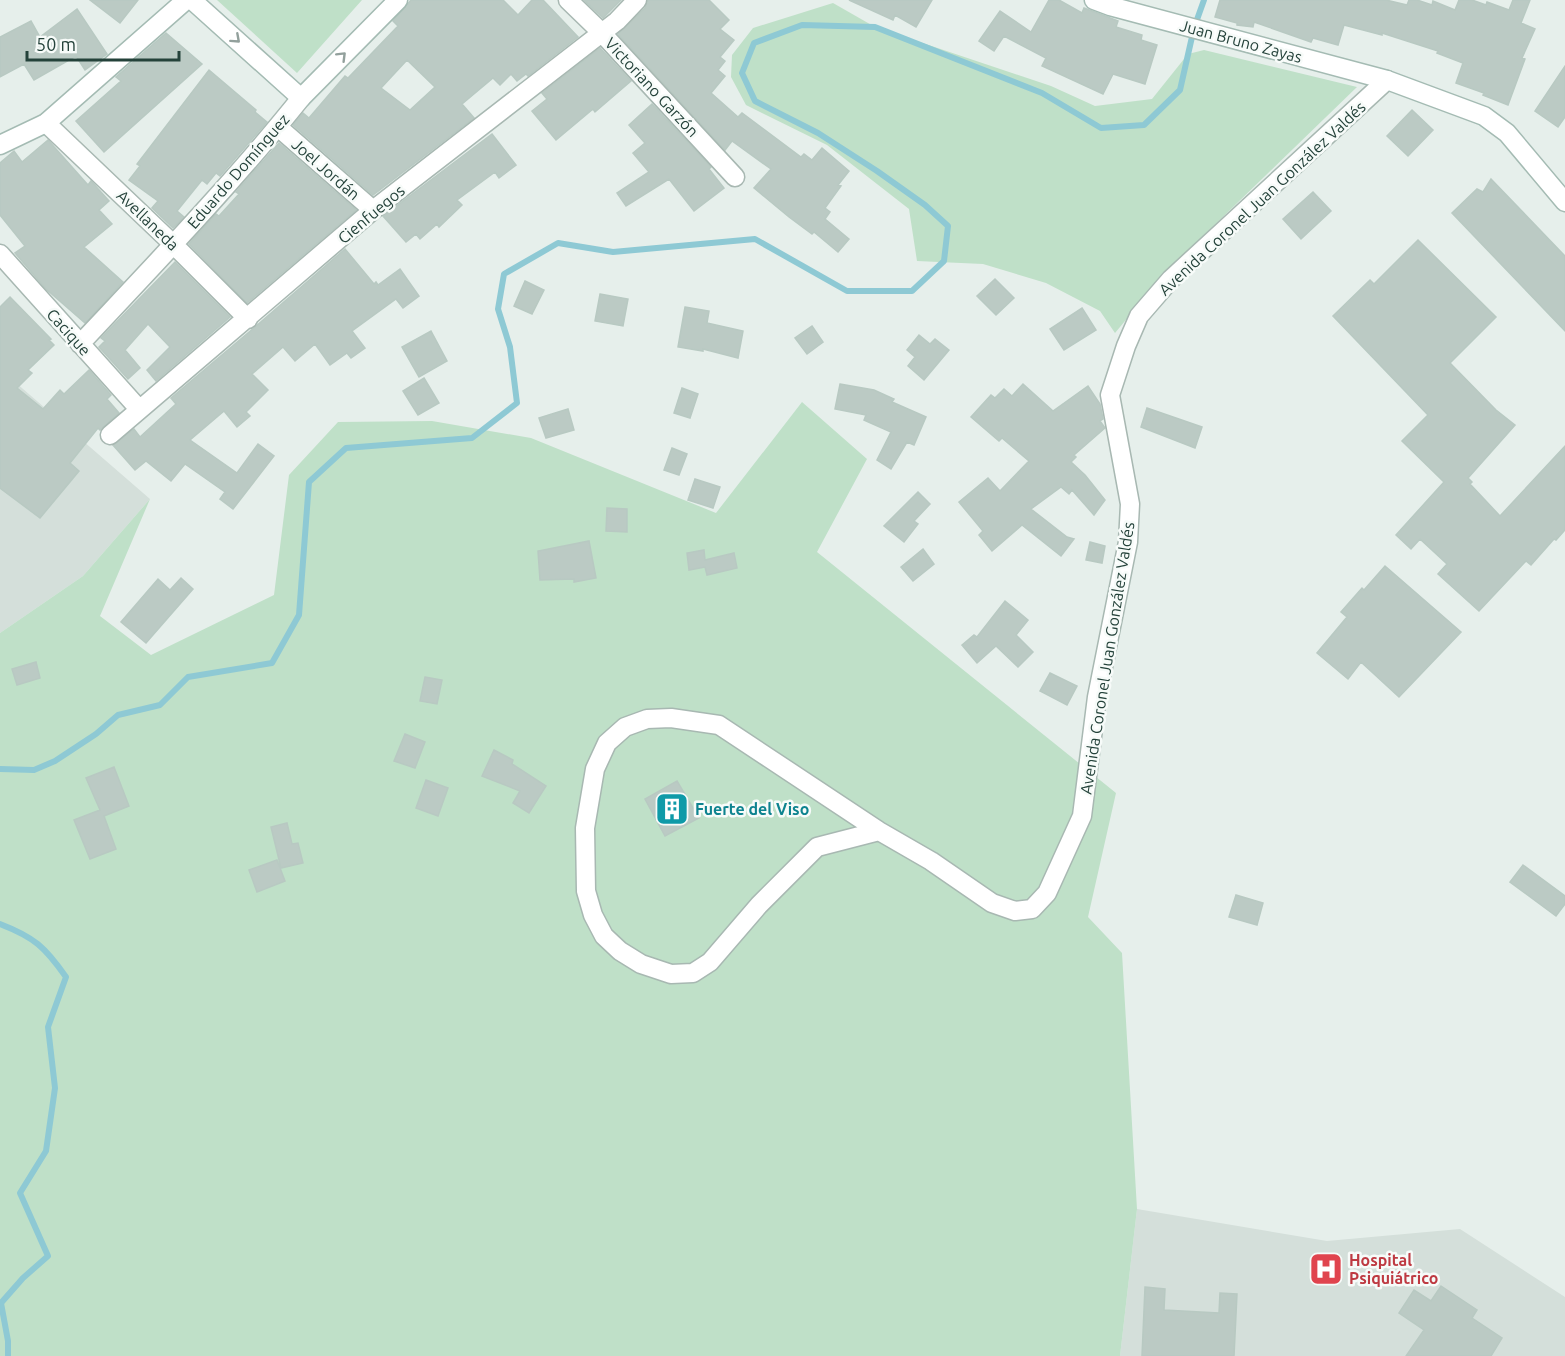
<svg xmlns="http://www.w3.org/2000/svg" width="1565" height="1356" font-family="Ubuntu,sans-serif">
	<rect width="100%" height="100%" fill="#e6efeb"/>
	<path fill="#d4dfda" d="M0 369 150 499 83 576 0 633Z
		M1137 1209 1327 1241 1460 1229 1565 1297V1356H1120Z"/>
	<path fill="#bfe0c8" d="M217 0H362L297 73Z
		M833 3 875 27 1051 86 1095 106 1152 99 1188 54 1204 50 1357 87 1164 274 1115 333 1100 311 1046 283 983 264 917 261 909 209 827 145 746 105 731 77 732 55 753 28Z
		M802 402 867 459 817 552 1116 793 1088 917 1122 953 1137 1209 1120 1356H0V633L83 576 150 499 100 616 151 655 274 595 289 475 338 422 432 421 531 438 716 513Z"/>
	<g fill="none" stroke-linecap="round" stroke-linejoin="round">
		<path stroke="#8ec9d4" stroke-width="6" d="M0 769 34 770 55 761 96 734 118 715 160 705 188 677 272 663 299 615 309 482 346 448 472 438 517 403 510 347 498 309 504 274 558 243 613 252 755 239 847 291H912L944 261 948 226 925 205 877 171 818 133 755 101 742 73 754 43 802 25 875 27 1042 93 1101 128 1144 125 1180 90 1194 28 1204 0
			M0 924C34 937 45 947 66 977L48 1027 55 1088 46 1151 20 1193 48 1256 23 1278 1 1303 8 1341V1356"/>
	</g>
	<path fill="#bbcac4" stroke="#b8c9c2" stroke-width="1.5" fill-rule="evenodd" d="M90 0H138L120 23Z
		M411 0H503L518 15 532 0H543L578 37 528 76 526 74 517 81 511 74 500 85 493 78 462 104 474 118 373 195 293 125 303 113 309 118 345 76 348 78 398 26 393 21ZM407 60 435 87 410 110 381 88Z
		M584 0H621L603 18Z
		M648 0H709L729 20 720 29 734 40 720 57 725 61 718 70 725 76 711 93 738 117 742 113 801 157 804 154 812 160 822 148 849 171 838 185 841 186 825 208 830 212 825 219 849 239 838 252 814 232 812 234 789 217 754 188 771 169 732 141 725 150 618 34 645 8Z
		M849 0H932L916 27 895 15 893 20Z
		M1049 0H1059L1082 13 1084 8 1118 21 1116 27 1142 35 1141 40 1157 45 1145 84 1113 74 1103 94 1042 66 1046 58 1004 36 994 51 979 41 1000 11 1031 32Z
		M1220 0H1386L1407 5 1409 0H1417L1432 5 1433 1 1455 10 1459 0H1472L1486 5 1487 2 1509 10 1513 0H1530L1521 23 1535 29 1522 58 1525 59 1508 105 1483 95 1484 93 1456 83 1463 63 1437 53 1438 51 1382 33V35L1344 25 1338 45 1313 38 1311 42 1254 22 1253 27 1237 25V23L1215 17Z
		M77 9 107 54 85 70 76 56 34 80 24 64 0 77V37L31 21 40 37Z
		M166 33 202 64 104 152 76 121 121 81 116 77Z
		M600 48 631 81 595 112 593 109 556 140 532 111 547 99 542 93Z
		M1565 66V117L1558 127 1535 111Z
		M209 70 256 110 255 112 267 122 220 176 216 173 207 184 202 180 177 211 184 217 173 228 152 208 158 201 129 180 140 166 137 164Z
		M652 104 711 167 709 169 724 188 694 211 669 179 626 206 617 193 649 172 633 153 645 143 629 125Z
		M1412 110 1433 130 1408 156 1387 136Z
		M492 134 516 165 499 178 495 172 457 200 462 205 439 227 437 224 420 239 416 234 406 242 383 216Z
		M48 140 88 185 91 181 109 201 99 210 112 224 84 247 123 282 85 323 46 289 15 253 25 246 0 215V163L14 151 22 162Z
		M279 143 356 210 247 303 189 244 216 214 219 216 239 194 236 192Z
		M1491 179 1565 256V331L1452 213 1477 189 1483 192Z
		M1313 192 1331 211 1301 239 1283 219Z
		M1418 240 1496 317 1450 363 1496 410 1515 425 1468 478 1472 482 1470 484 1500 516 1565 446V530L1556 540 1554 539 1531 565 1526 561 1479 611 1438 574 1447 564 1420 539 1411 549 1396 535 1444 482 1402 441 1428 415 1333 316 1370 280 1374 284Z
		M345 249 374 284 376 282 378 285 400 269 419 296 403 308 396 299 352 331 365 348 351 358 347 353 330 365 315 344 295 361 283 347 252 374 268 390 246 412 250 416 237 427 224 411 190 440 237 473 258 444 274 456 233 509 220 499 225 492 185 464 171 481 146 461 135 470 113 445 134 429 140 437 176 404 171 398 255 327Z
		M175 262 230 317 156 381 147 370 170 347 148 324 125 350 140 368 128 379 99 347 105 341 101 338Z
		M995 279 1014 298 996 315 977 296Z
		M525 281 544 290 532 314 514 306Z
		M600 294 628 299 623 326 595 321Z
		M10 297 51 339 49 340 54 345 28 370 32 373 17 388 43 409 60 390 64 394 89 370 111 395 107 399 119 413 100 430 98 428 70 463 79 471 40 518 0 488V307Z
		M685 307 709 311 707 323 743 331 738 358 703 349V351L678 347Z
		M1082 308 1096 330 1064 350 1050 329Z
		M812 326 823 342 807 354 795 338Z
		M431 331 447 361 419 377 402 347Z
		M919 335 930 344 935 339 949 350 924 380 908 366 915 357 907 350Z
		M424 378 439 403 418 415 403 391Z
		M840 384 874 390 894 399 892 402 926 417 914 445 907 442 891 469 877 460 891 432 864 420 866 415 835 409Z
		M1023 384 1053 411 1088 386 1100 404 1103 419 1100 421 1105 428 1074 455 1076 457 1071 462 1085 475 1105 500 1094 515 1072 490 1069 494 1061 487 1031 509 1067 537 1074 539 1061 556 1022 525 992 551 979 535 983 531 959 502 988 478 1000 491 1029 461 1002 438 999 441 971 417 991 395 995 398 1004 389 1012 396Z
		M682 388 698 394 690 418 674 413Z
		M1147 408 1202 427 1195 448 1141 427Z
		M568 409 574 430 546 438 539 418Z
		M672 448 687 454 679 475 664 470Z
		M695 479 720 487 713 508 688 500Z
		M918 492 930 504 914 521 918 524 904 542 884 526Z
		M607 508 627 509V532L606 531Z
		M589 541 596 578 574 582V579L540 580 538 551Z
		M1090 542 1105 546 1102 563 1086 560Z
		M923 549 934 564 913 581 901 567Z
		M704 550 705 560 734 553 737 568 707 575 705 567 689 570 687 553Z
		M1385 566 1461 632 1399 697 1361 662 1348 679 1317 653 1347 617 1341 612 1362 588 1364 590Z
		M181 578 193 589 146 643 121 622 158 579 170 590Z
		M1005 601 1028 620 1016 635 1033 652 1018 667 996 646 977 663 962 645 974 635 977 637Z
		M36 662 40 678 17 685 12 669Z
		M1050 673 1077 686 1067 705 1040 691Z
		M425 677 442 680 437 704 420 701Z
		M405 734 425 742 415 768 394 761Z
		M494 750 513 760 512 764 546 786 529 813 513 803 520 791 482 776Z
		M114 767 129 806 104 816 116 849 90 859 74 820 100 810 86 778Z
		M426 780 448 788 438 816 416 808Z
		M677 781 699 818 665 836 645 799Z
		M287 823 292 844 298 843 303 863 281 868 271 827Z
		M277 860 285 881 257 892 249 870Z
		M1523 865 1565 896V904L1556 916 1510 882Z
		M1236 895 1263 903 1257 925 1229 917Z
		M1441 1286 1477 1310 1472 1318 1502 1338 1491 1356H1406L1424 1330 1399 1313 1414 1290 1431 1301Z
		M1145 1287 1165 1289 1164 1310 1219 1313 1220 1293 1237 1294 1234 1356H1142Z"/>
	<g fill="none" stroke-linecap="round" stroke-linejoin="round">
		<g stroke="#a8b8b2" stroke-width="21">
			<path id="street" d="M568 0 601 32 735 177
				M46 123 174 245 248 319
				M278 127 373 210
				M0 254 139 409
				M80 344C155 264 232 184 301 98
				M110 435 373 210 617 21 637 0
				M879 831 817 847 759 905 710 962 693 973 671 974 641 964 620 951 604 936 593 915 586 891 585 828 595 769 607 743 625 727 647 719 671 718 719 725 879 831 931 861 992 903 1015 911 1032 909 1047 893 1082 816 1097 697 1128 542 1130 504 1110 395 1126 346 1139 316 1171 279 1387 80"/>
		</g>
		<g stroke="#a4bbb3" stroke-width="21">
			<path id="secondary" d="M192 0 301 98 398 0
				M1094 0 1110 6 1387 80 1484 116 1507 133 1565 202
				M0 145 46 123 186 0"/>
		</g>
		<use href="#street" stroke="#fff" stroke-width="18"/>
		<use href="#secondary" stroke="#fff" stroke-width="18"/>
	</g>
	<defs><path id="oneway-chevron" d="M-2-3.5L2.5 0L-2 3.5" fill="none" stroke-width="1.6" stroke-linecap="round" stroke-linejoin="round" transform="scale(1.5)"/></defs>
	<g stroke="#92a09c">
		<use href="#oneway-chevron" transform="translate(236 39) rotate(42)"/>
		<use href="#oneway-chevron" transform="translate(342 56) rotate(-45)"/>
	</g>
	<defs>
		<g id="building-square" transform="scale(1.725)"><rect x="-9" y="-9" width="18" height="18" rx="4" fill="#0f9aa8" stroke="#f7fbf9"/><path d="M-4-6H4V6H1V3H-1V6H-4ZM-2.5-4.3h1.7v1.8h-1.7ZM.8-4.3h1.7v1.8H.8ZM-2.5-1h1.7V.8h-1.7ZM.8-1h1.7V.8H.8Z" fill="#fff"/></g>
		<g id="hospital-square" transform="scale(1.725)"><rect x="-9" y="-9" width="18" height="18" rx="4" fill="#e0444e" stroke="#f7fbf9"/><path d="M-5-5h3v3.5h4V-5h3V5h-3V1.5h-4V5h-3Z" fill="#fff"/></g>
	</defs>
	<g fill-rule="evenodd">
		<use href="#building-square" x="672" y="809"/>
		<use href="#hospital-square" x="1326" y="1269"/>
	</g>
	<g text-anchor="middle" stroke-width="5" stroke-linejoin="round" paint-order="stroke">
		<g font-size="16" fill="#24423a" stroke="#f7fbf9">
			<text transform="translate(1241 41) rotate(15)" y="6">Juan Bruno Zayas</text>
			<text transform="translate(652 87) rotate(47)" y="6">Victoriano Garzón</text>
			<text transform="translate(326 169) rotate(41)" y="6">Joel Jordán</text>
			<text transform="translate(238 171) rotate(-49)" y="6">Eduardo Domínguez</text>
			<text transform="translate(1262 198) rotate(-43)" y="6">Avenida Coronel Juan González Valdés</text>
			<text transform="translate(371 214) rotate(-40)" y="6">Cienfuegos</text>
			<text transform="translate(148 220) rotate(44)" y="6">Avellaneda</text>
			<text transform="translate(69 332) rotate(48)" y="6">Cacique</text>
			<text transform="translate(1107 658) rotate(-81)" y="6">Avenida Coronel Juan González Valdés</text>
		</g>
		<g font-size="16" font-weight="bold" fill="#0d838f" stroke="#f7fbf9" text-anchor="start">
			<text x="695" y="815">Fuerte del Viso</text>
		</g>
		<g font-size="16" font-weight="bold" fill="#be3a42" stroke="#f7fbf9" text-anchor="start">
			<text x="1349" y="1266">Hospital<tspan x="1349" dy="18">Psiquiátrico</tspan></text>
		</g>
	</g>
	<path d="M27 51v9h152v-9" fill="none" stroke="#24423a" stroke-width="3"/>
	<text x="36" y="51" font-size="18" fill="#24423a" stroke="#f7fbf9" stroke-width="4.5" paint-order="stroke">50 m</text>
</svg>
